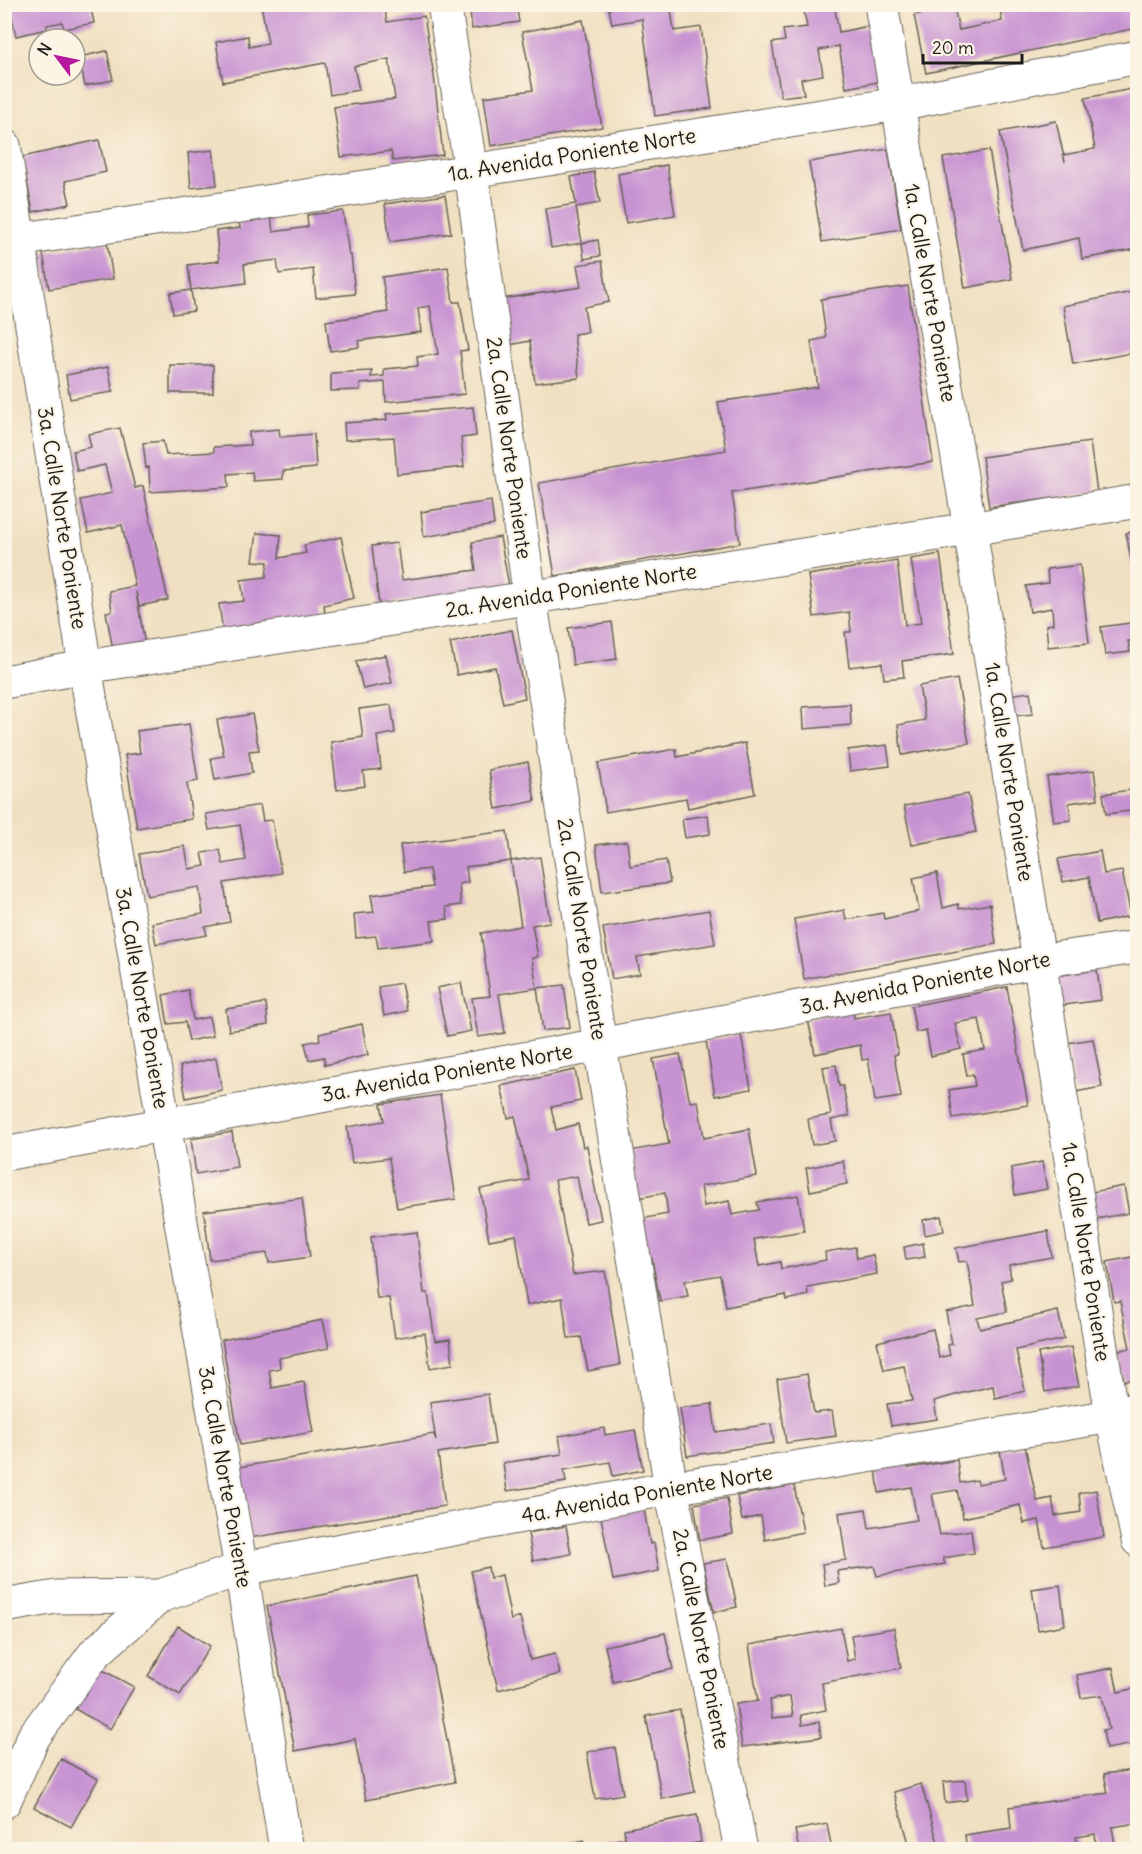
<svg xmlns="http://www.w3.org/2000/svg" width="1142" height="1854" font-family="Delius,sans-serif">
	<rect width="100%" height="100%" fill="#fcf5e5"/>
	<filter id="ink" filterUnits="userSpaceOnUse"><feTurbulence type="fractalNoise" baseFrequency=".0167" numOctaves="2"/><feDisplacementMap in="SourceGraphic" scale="12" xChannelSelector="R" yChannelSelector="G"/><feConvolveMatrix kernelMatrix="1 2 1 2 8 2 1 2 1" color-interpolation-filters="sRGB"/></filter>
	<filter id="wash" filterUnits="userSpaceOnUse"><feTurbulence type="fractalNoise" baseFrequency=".008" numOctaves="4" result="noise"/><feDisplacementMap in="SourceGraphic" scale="24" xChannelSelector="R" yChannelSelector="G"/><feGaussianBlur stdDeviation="1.35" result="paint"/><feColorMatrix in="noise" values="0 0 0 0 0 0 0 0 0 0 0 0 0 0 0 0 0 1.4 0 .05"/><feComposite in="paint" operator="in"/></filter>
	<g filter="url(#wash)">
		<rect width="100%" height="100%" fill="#f0e0c1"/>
		<g id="blocks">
			<path fill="#c792d2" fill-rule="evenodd" d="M90 4 94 23 64 29 62 22 47 25V29L16 36 9 5Z
				M261 4H384L387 22 424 16 434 76 443 155 393 161 391 151 341 157 334 107 395 99 389 59 354 66 359 90 330 95 325 63 223 82 216 42 248 36 249 47 268 43Z
				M469 4H516L519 22 472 29Z
				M608 4H670L674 31 701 27 712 108 655 116 642 19 612 24Z
				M810 4H834L839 32 874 25 883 81 846 88 839 46 819 50 823 75 801 79 804 94 781 97 772 43 785 41 783 30 807 27 804 11 810 9Z
				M999 4H1059L1060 7 1072 4H1137V28L926 73 914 15 954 7 959 30 1002 21Z
				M583 20 602 127 491 146 484 97 533 90 522 32Z
				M107 51 113 80 85 86 79 57Z
				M1137 88V249L1082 259 1079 238 1023 250 1000 132 1056 121 1065 162 1063 155 1095 149 1085 98Z
				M99 140 106 172 65 181 70 204 33 212 22 157Z
				M888 149 901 229 822 242 809 162Z
				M213 150 217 185 191 188 188 153Z
				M989 150 1012 279 965 288 943 158Z
				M667 165 675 215 626 223 618 174Z
				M594 172 600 203 576 207 582 243 551 248 545 209 576 204 571 177Z
				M445 195 451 233 390 242 385 204Z
				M343 211 349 255H351L355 294 316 298 313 269 279 274 277 260 244 264 246 283 191 290 188 265 219 261 216 231 240 228 239 220 271 216 273 232 308 227 307 215Z
				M598 240 600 256 584 259 582 243Z
				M107 242 113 279 49 289 43 253Z
				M602 261 609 302 584 307 588 332 574 334 579 378 535 383 530 341 509 345 502 299 581 287 577 265Z
				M448 267 453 302H460L468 350 460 351 465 394 386 402 385 382 360 384V390L331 391V373L372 371 371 377 384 376V369L418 366 417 357 438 354 430 306 418 308 421 332 358 341 359 347 330 351 326 321 388 312 382 277Z
				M908 286 933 462 732 493 740 543 555 576 539 483 726 450 718 402 818 387 811 341 826 338 821 299Z
				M191 290 194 311 173 314 170 293Z
				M1137 291V352L1073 364 1063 306Z
				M170 365H213V393H170Z
				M108 367 113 392 70 399 66 375Z
				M473 407 476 436 461 438 464 467 397 474 394 437 345 440 344 423 387 420 386 414Z
				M120 428 135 488 143 486 168 600 139 606 136 592 145 645 113 650 106 612 112 611 109 591 135 586 122 525 88 533 81 500 112 493 105 465 77 471 73 451 91 447 88 434Z
				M279 429 280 437 314 434 316 468 283 471V479L253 481 252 472 228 474 229 487 150 492 149 467 146 468 143 443 163 441 166 455 214 452V447L250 445 249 432Z
				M1090 442 1097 492 989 507 982 457Z
				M491 501 494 525 424 537 421 512Z
				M1137 531V585L1136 586 1126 533Z
				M257 533 281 535 279 558 306 553 304 545 341 537 354 598 324 605 325 615 223 632 219 604 244 601 241 580 266 577 268 562 253 561Z
				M500 537 509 586 379 605 372 546 397 543 402 580 476 570 472 542Z
				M940 554 954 654 902 661 904 677 884 679 882 663 849 667 845 632H851L849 612 814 617 808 575 897 561 905 625 921 623 911 559Z
				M1080 565 1089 643 1048 647 1046 625 1053 624 1052 608 1030 612 1026 586 1048 583 1047 569Z
				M612 622 617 659 573 665 568 628Z
				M1137 622V640L1128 641 1130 652 1105 655 1101 627Z
				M512 630 525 698 503 703 495 667 457 675 450 643Z
				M386 655 392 683 363 689 356 661Z
				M957 679 969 743 902 755 898 725 925 720 919 686Z
				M1030 692 1033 714 1005 717 1003 696Z
				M850 704 851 725 804 729 803 707Z
				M391 705 395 733 377 736 381 769 363 771 365 786 337 790 331 742 363 737 359 709Z
				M252 714 259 750 249 751 252 773 215 780 211 758 224 756 217 720Z
				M189 724 198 781 187 783 192 819 137 828 125 755 140 753 137 731Z
				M745 743 755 794 688 808 686 798 606 812 598 763 676 749 677 757Z
				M887 745 890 766 850 771 848 750Z
				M528 762 535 801 496 809 489 770Z
				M1094 770 1098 799 1069 803 1071 820 1054 822 1047 777Z
				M1137 789V810L1106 814 1103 794Z
				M968 794 976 832 912 845 904 806Z
				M260 805 263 821 272 820 281 873 224 883 230 922 205 927 207 935 156 944 152 923 203 914 199 887 147 896 139 854 185 846 189 869 205 866 202 853 220 850 223 864 246 860 240 825 209 830 206 814Z
				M708 815 710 834 685 838 682 819Z
				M507 831 511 861 466 867 468 882 459 884 461 905 446 907 448 919 431 921 434 941 378 948 376 936 356 938 354 914 374 912 371 895 432 887 429 869 404 872 400 845Z
				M627 841 630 866 666 860 670 883 602 892 596 845Z
				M1100 851 1104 874 1122 871 1131 916 1097 923 1089 877 1063 882 1058 859Z
				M540 857 550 922 532 925 538 957 532 958 537 988 499 994 505 1033 478 1037 472 998 490 996 481 933 521 926 511 861Z
				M937 873 943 908 958 904 959 909 990 904 996 944 804 979 794 919 844 910 846 920 883 913 884 919 919 911 913 878Z
				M709 910 715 944 637 957 640 974 612 979 603 928Z
				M1097 970 1101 1000 1058 1006 1055 976Z
				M401 983 407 1011 384 1016 378 987Z
				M461 983 471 1031 447 1036 437 988Z
				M564 985 570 1027 543 1031 537 988Z
				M1007 987 1028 1105 953 1118 949 1090 975 1086 973 1074 967 1076 963 1054 985 1050 979 1019 955 1023 961 1049 931 1056 926 1030 916 1032 911 1006Z
				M188 990 193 1020 209 1017 213 1036 189 1041 185 1022 168 1024 163 995Z
				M266 1003 268 1025 229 1031 226 1009Z
				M853 1010 854 1018 891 1012 898 1054 894 1055 901 1097 875 1101 868 1059 862 1060 860 1045 815 1054 808 1019Z
				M362 1024 368 1055 325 1065 324 1057 309 1060 305 1043 320 1040 319 1034Z
				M741 1035 751 1089 715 1096 706 1041Z
				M1093 1039 1102 1087 1075 1092 1067 1043Z
				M680 1054 690 1102 698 1101 704 1138 749 1129 757 1176 701 1186 704 1206 729 1201 732 1215 759 1210 757 1202 798 1195 804 1231 754 1239 759 1266 780 1262 781 1269 826 1260 825 1252 855 1247 857 1258 873 1255 877 1274 807 1287 808 1295 787 1300 786 1295 726 1307 720 1275 685 1281 688 1296 660 1301 652 1259 642 1261 635 1220 668 1214 665 1193 638 1198 629 1151 669 1144 653 1059Z
				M216 1058 222 1090 186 1098 180 1066Z
				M836 1065 839 1086H843L849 1116 831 1120 835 1141 812 1145 808 1119 831 1115 823 1067Z
				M575 1070 581 1101 551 1107 556 1130 578 1124 583 1147 587 1146 601 1220 586 1223 577 1176 555 1180 573 1275 605 1271 620 1365 588 1371 581 1337 568 1338 562 1298 527 1305 516 1235 489 1240 480 1189 529 1180 515 1116 508 1118 501 1086Z
				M440 1095 456 1199 397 1208 389 1158 352 1163 347 1127 384 1121 381 1104Z
				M232 1132 237 1167 196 1174 191 1139Z
				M843 1161 847 1184 810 1191 806 1168Z
				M1042 1162 1047 1189 1015 1195 1011 1168Z
				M1124 1186 1129 1213 1096 1219 1092 1192Z
				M302 1198 310 1257 269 1263 267 1253 210 1260 204 1211Z
				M941 1216 944 1231 925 1235 923 1220Z
				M1048 1231 1052 1257 1009 1265 1011 1279 1001 1281 1007 1312 977 1318 980 1329 1058 1311 1064 1339 1016 1350 1025 1391 995 1398 993 1386 959 1394 934 1401 937 1419 891 1426 887 1404 912 1401 904 1366 884 1370 877 1342 933 1329 939 1358 950 1355 948 1345 952 1344 946 1312 975 1306 967 1261 959 1262 956 1248Z
				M417 1232 424 1293H428L435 1341 450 1339 453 1364 430 1368 425 1333 395 1338 389 1298H377L371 1237Z
				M923 1243 925 1257 906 1260 904 1247Z
				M1132 1257 1137 1280V1378L1124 1381 1117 1351 1130 1348 1120 1301 1114 1302 1107 1262Z
				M323 1320 329 1348 279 1358 280 1368 269 1370 272 1388 304 1382 313 1432 240 1445 222 1340Z
				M1071 1347 1079 1386 1045 1392 1038 1353Z
				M807 1374 814 1413 832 1411 836 1436 786 1443 777 1379Z
				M488 1394 495 1444 438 1453 445 1506 250 1538 239 1467 434 1434 436 1441 430 1402Z
				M712 1404 716 1432 771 1424 774 1443 687 1456 680 1408Z
				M604 1428 605 1435 635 1430 643 1470 613 1476 610 1462 564 1470 566 1482 507 1491 503 1463 562 1454 559 1436Z
				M1025 1446 1037 1501 1052 1498 1055 1516 1081 1512 1079 1493 1096 1490 1104 1537 1044 1547 1039 1520 1024 1523 1020 1505 963 1518 957 1490 932 1494 940 1535 971 1530 974 1553 943 1558 945 1564 877 1576 874 1566 837 1571 839 1583 825 1586 822 1564 846 1560 839 1513 866 1509 869 1528 917 1520 911 1487 879 1493 876 1469 908 1463V1468L957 1460 960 1483 977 1480 978 1484 1005 1479 1000 1451Z
				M794 1485 803 1532 765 1540 761 1516 742 1520 737 1496Z
				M727 1498 733 1534 700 1540 694 1504Z
				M644 1509 650 1544 654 1543 659 1571 613 1580 601 1517Z
				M566 1526 571 1554 533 1561 528 1533Z
				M727 1559 737 1607 714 1612 703 1563Z
				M488 1567 490 1578 502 1575 511 1620 520 1617 530 1660 555 1654 560 1674 498 1690 471 1571Z
				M416 1576 455 1782 366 1800 355 1739 295 1751 267 1606Z
				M1060 1585 1065 1625 1038 1630 1032 1589Z
				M178 1626 210 1646 180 1695 148 1676Z
				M841 1628 847 1661 855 1659 851 1635 894 1628 901 1668 822 1683 826 1710 801 1715 802 1725 819 1722 821 1737 742 1747 736 1704 758 1701 749 1645ZM790 1696 793 1716 772 1718 770 1700Z
				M665 1633 673 1669 613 1682 605 1646Z
				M99 1668 134 1687 110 1729 75 1709Z
				M1113 1668 1118 1692 1137 1688V1724L1132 1725 1135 1744 1106 1749 1103 1730 1109 1729 1102 1695 1081 1698 1077 1675Z
				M680 1710 695 1792 662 1799 646 1716Z
				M615 1747 623 1794 595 1799 587 1752Z
				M61 1759 98 1779 71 1827 34 1807Z
				M1137 1766V1823L1112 1827 1116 1850H1097L1095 1834 1076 1837 1078 1850H967L965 1835 1011 1828 1009 1807 1108 1793 1104 1774 1134 1770V1767Z
				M965 1780 967 1800 945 1803 943 1782Z
				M921 1784 940 1850H911L894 1792Z
				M697 1815 701 1842 686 1845 687 1850H565L564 1844 584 1840 586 1846 625 1838 624 1829Z
				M827 1824 832 1850H799L795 1830Z"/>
		</g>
	</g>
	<g filter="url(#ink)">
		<use href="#blocks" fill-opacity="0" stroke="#666156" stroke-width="1.5"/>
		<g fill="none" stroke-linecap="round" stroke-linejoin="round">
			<g stroke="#666156" stroke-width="35">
				<path id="minor" d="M444 4 471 171 530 598 600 1045 671 1488 741 1850
					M4 145 85 667 4 682
					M4 242 471 171 898 104 1138 57
					M1138 501 970 529 1112 1416 1138 1540
					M4 1154 600 1045 1039 961 1138 947
					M241 1569 286 1850
					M4 1606 56 1597 160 1596"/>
			</g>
			<g stroke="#666156" stroke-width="35">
				<path id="major" d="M241 1569 85 667 970 529 881 4
					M4 1802 34 1736 95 1653 160 1596 241 1569 671 1488 1112 1416 1138 1409"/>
			</g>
			<use href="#minor" stroke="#fff" stroke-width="33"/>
			<use href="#major" stroke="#fff" stroke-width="33"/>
		</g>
	</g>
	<g text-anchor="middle" stroke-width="4.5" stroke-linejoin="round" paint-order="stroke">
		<g font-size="21" fill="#1c1c1c" stroke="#fcf5e5">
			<text transform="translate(572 155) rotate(-9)" y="7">1a. Avenida Poniente Norte</text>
			<text transform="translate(930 293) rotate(80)" y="7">1a. Calle Norte Poniente</text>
			<text transform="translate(509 448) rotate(82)" y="7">2a. Calle Norte Poniente</text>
			<text transform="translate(62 518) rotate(81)" y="7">3a. Calle Norte Poniente</text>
			<text transform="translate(571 591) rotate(-9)" y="7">2a. Avenida Poniente Norte</text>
			<text transform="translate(1009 772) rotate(81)" y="7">1a. Calle Norte Poniente</text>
			<text transform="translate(582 929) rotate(81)" y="7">2a. Calle Norte Poniente</text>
			<text transform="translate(925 983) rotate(-11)" y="7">3a. Avenida Poniente Norte</text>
			<text transform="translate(142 998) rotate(80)" y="7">3a. Calle Norte Poniente</text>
			<text transform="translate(447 1073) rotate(-10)" y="7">3a. Avenida Poniente Norte</text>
			<text transform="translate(1086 1252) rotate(81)" y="7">1a. Calle Norte Poniente</text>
			<text transform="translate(225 1477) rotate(80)" y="7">3a. Calle Norte Poniente</text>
			<text transform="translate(647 1494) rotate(-10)" y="7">4a. Avenida Poniente Norte</text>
			<text transform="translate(701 1639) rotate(79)" y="7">2a. Calle Norte Poniente</text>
		</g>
	</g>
	<rect width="1142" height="1854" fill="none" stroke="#fcf5e5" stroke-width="24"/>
	<g transform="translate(57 57) rotate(302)"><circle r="28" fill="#fcf5e5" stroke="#a29e95" stroke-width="1.5"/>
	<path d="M0-4.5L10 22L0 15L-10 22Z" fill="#b5179e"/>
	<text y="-9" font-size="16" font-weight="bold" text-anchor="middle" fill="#1c1c1c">N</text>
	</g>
	<path d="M923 54v9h99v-9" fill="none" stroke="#1c1c1c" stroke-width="3"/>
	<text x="932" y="54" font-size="18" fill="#1c1c1c" stroke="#fcf5e5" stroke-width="4.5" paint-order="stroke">20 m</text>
</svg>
